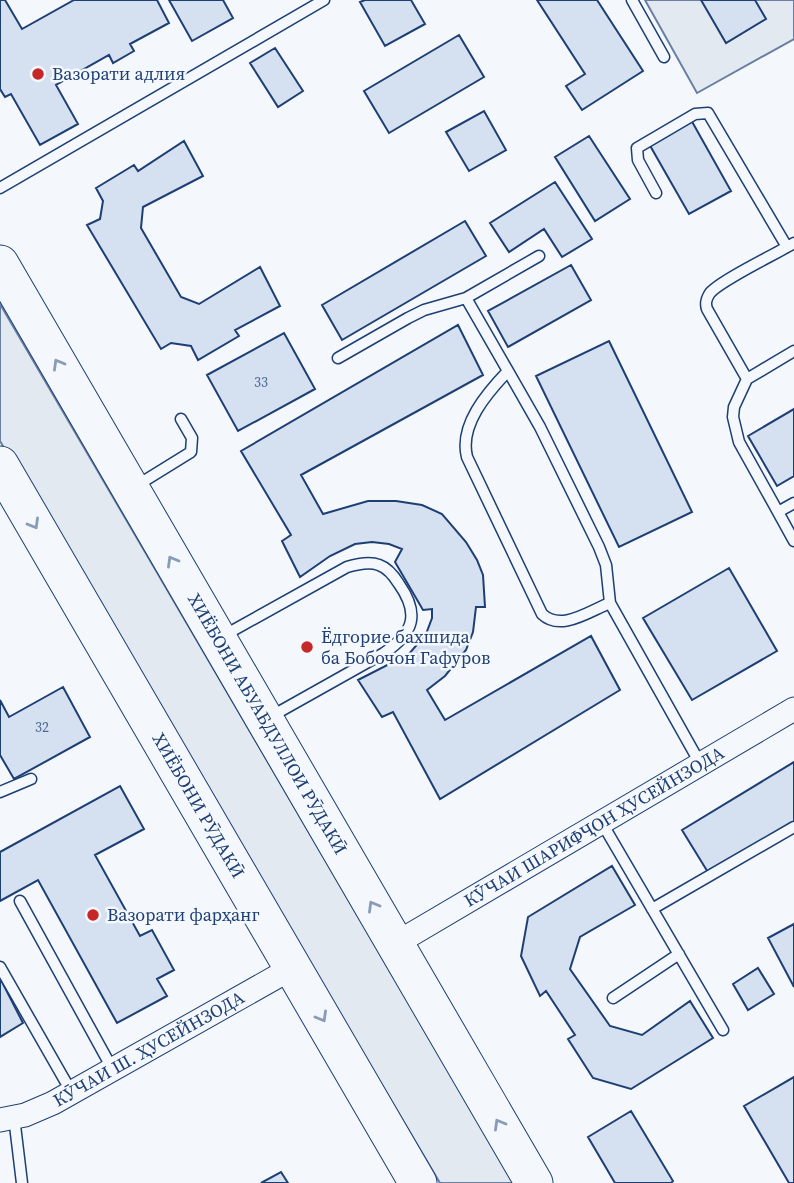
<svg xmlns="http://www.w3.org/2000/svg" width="794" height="1183" font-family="'Source Serif 4',serif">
	<rect width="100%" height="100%" fill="#f4f7fb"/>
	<path fill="#e3e9f0" stroke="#687fa3" stroke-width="2" d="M645 0H794V39L697 93Z
		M0 304 514 1183H440L0 441Z"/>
	<path fill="#d5e0f0" stroke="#1d3f73" stroke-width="2" d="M0 0H5L22 29 74 0H157L169 23 130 44 134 51 113 63 109 55 56 85 78 124 40 145 11 94 5 97 0 89Z
		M169 0H223L233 18 192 41Z
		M365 0H411L425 24 385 46 360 2Z
		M537 0H597L643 71 582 110 566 86 585 74Z
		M701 0H755L766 19 726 43Z
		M459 35 484 77 389 133 364 91Z
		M275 48 303 91 278 107 250 63Z
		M484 111 506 150 469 171 446 132Z
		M690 118 731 191 689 214 648 142Z
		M589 136 630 199 595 221 555 157Z
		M184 141 203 176 143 207 141 228 181 297 199 304 260 267 280 306 235 330 239 336 198 360 191 346 171 343 161 349 87 225 100 219 103 201 96 188 134 165 138 171Z
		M555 182 592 239 562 257 544 229 509 252 490 223Z
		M465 221 486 256 342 340 322 305Z
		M571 265 591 300 508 347 488 311Z
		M458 325 483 375 301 475 323 514 368 501H396L422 505 442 514 466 542 477 560 483 575 485 607H476L473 632 466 650 445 676 427 690 445 720 591 636 620 690 440 799 393 712 382 717 358 680 409 654 426 634 432 618V609L423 610 395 562 402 549 389 544 372 542 355 544 330 556 300 577 282 541 291 535 241 451Z
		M284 333 315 389 238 431 207 375Z
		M609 341 692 512 619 547 536 376Z
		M794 409V476L777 486 748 436Z
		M729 568 777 651 692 700 643 618Z
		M63 687 90 737 14 779 0 755V700L9 717Z
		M794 762V822L709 874 682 830Z
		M120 786 144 829 95 855 140 936 152 930 174 970 157 979 167 996 117 1023 38 880 0 901V852Z
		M612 866 635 905 580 937 570 969 610 1026 642 1035 690 1001 713 1038 631 1089 593 1078 568 1039 575 1035 546 991 540 996 521 956 528 917Z
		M794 924V987L768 938Z
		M758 968 774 994 748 1010 733 984Z
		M0 978 23 1023 0 1037Z
		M794 1077V1183H789L744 1106Z
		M631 1111 673 1181 671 1183H615L588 1137Z
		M281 1172 288 1183H261Z"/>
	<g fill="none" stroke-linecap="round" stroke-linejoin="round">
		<g stroke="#1d3f73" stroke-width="13">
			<path id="service" d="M632 0 664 57
				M0 188 324 0
				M656 193 638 160 637 148 695 114 708 113 787 247
				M539 256 466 298 508 371C487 393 459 425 467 457L542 614C561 632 589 611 610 603L701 765
				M338 358 408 318 424 310 466 298
				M508 371 540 427 599 547 606 565 610 603
				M747 379 707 309C705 303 706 299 710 293 721 280 776 254 794 243
				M136 486 191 452 192 438 181 419
				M794 503 778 512 794 541
				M778 512 739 442 733 417 734 407 747 379 794 351
				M223 636 347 567C357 564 369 561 379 565 388 568 394 576 399 584 420 614 414 633 384 653L270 717
				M0 792 31 779
				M602 823 723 1030
				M20 901 113 1070
				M652 909 794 827
				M0 967 72 1093
				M613 998 679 954
				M14 1117 22 1183"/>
		</g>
		<g stroke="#1d3f73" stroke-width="25">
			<g id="minor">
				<path id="s1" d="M395 944 794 709"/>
				<path id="s2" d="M0 1120 25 1115 53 1103 294 967"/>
			</g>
		</g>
		<g stroke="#1d3f73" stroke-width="39">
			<g id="trunk">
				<path id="s3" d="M0 264 534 1183"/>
				<path id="s4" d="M0 465 418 1183"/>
			</g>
		</g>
		<use href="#service" stroke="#f4f7fb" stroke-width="10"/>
		<use href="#minor" stroke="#f4f7fb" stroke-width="23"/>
		<use href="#trunk" stroke="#f4f7fb" stroke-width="37"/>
	</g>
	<defs><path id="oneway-chevron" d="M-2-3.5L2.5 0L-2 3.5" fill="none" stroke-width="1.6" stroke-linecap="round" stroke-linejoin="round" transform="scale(1.75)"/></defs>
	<g stroke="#889bb7">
		<use href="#oneway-chevron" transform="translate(58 364) rotate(-120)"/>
		<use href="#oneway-chevron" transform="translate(34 524) rotate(60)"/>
		<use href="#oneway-chevron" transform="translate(172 561) rotate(-120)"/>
		<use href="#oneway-chevron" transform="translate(373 906) rotate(-120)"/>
		<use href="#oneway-chevron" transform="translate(322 1017) rotate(60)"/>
		<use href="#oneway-chevron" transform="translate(499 1124) rotate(-120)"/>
	</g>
	<g fill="#c62828" stroke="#f4f7fb" stroke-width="2.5">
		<circle cx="38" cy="74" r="7"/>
		<circle cx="307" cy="647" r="7"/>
		<circle cx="93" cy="915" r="7"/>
	</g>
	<g text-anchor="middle" stroke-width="5" stroke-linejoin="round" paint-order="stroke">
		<g font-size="14" fill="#4b6792">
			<text x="261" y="387">33</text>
			<text x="42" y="732">32</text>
		</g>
		<g font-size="18" fill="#1d3f73" stroke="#f4f7fb" text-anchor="start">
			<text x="52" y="80">Вазорати адлия</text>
			<text x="321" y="643">Ёдгорие бахшида<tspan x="321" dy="21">ба Бобочон Гафуров</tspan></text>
			<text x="107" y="921">Вазорати фарҳанг</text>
		</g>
		<g font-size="18" fill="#1d3f73" stroke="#f4f7fb">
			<text dy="6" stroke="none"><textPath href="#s3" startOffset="532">ХИЁБОНИ АБУАБДУЛЛОИ РӮДАКӢ</textPath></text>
			<text dy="6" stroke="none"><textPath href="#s4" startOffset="394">ХИЁБОНИ РӮДАКӢ</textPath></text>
			<text dy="6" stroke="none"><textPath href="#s1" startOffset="231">КӮЧАИ ШАРИФҶОН ҲУСЕЙНЗОДА</textPath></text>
			<text dy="6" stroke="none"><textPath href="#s2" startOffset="166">КӮЧАИ Ш. ҲУСЕЙНЗОДА</textPath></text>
		</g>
	</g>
</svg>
